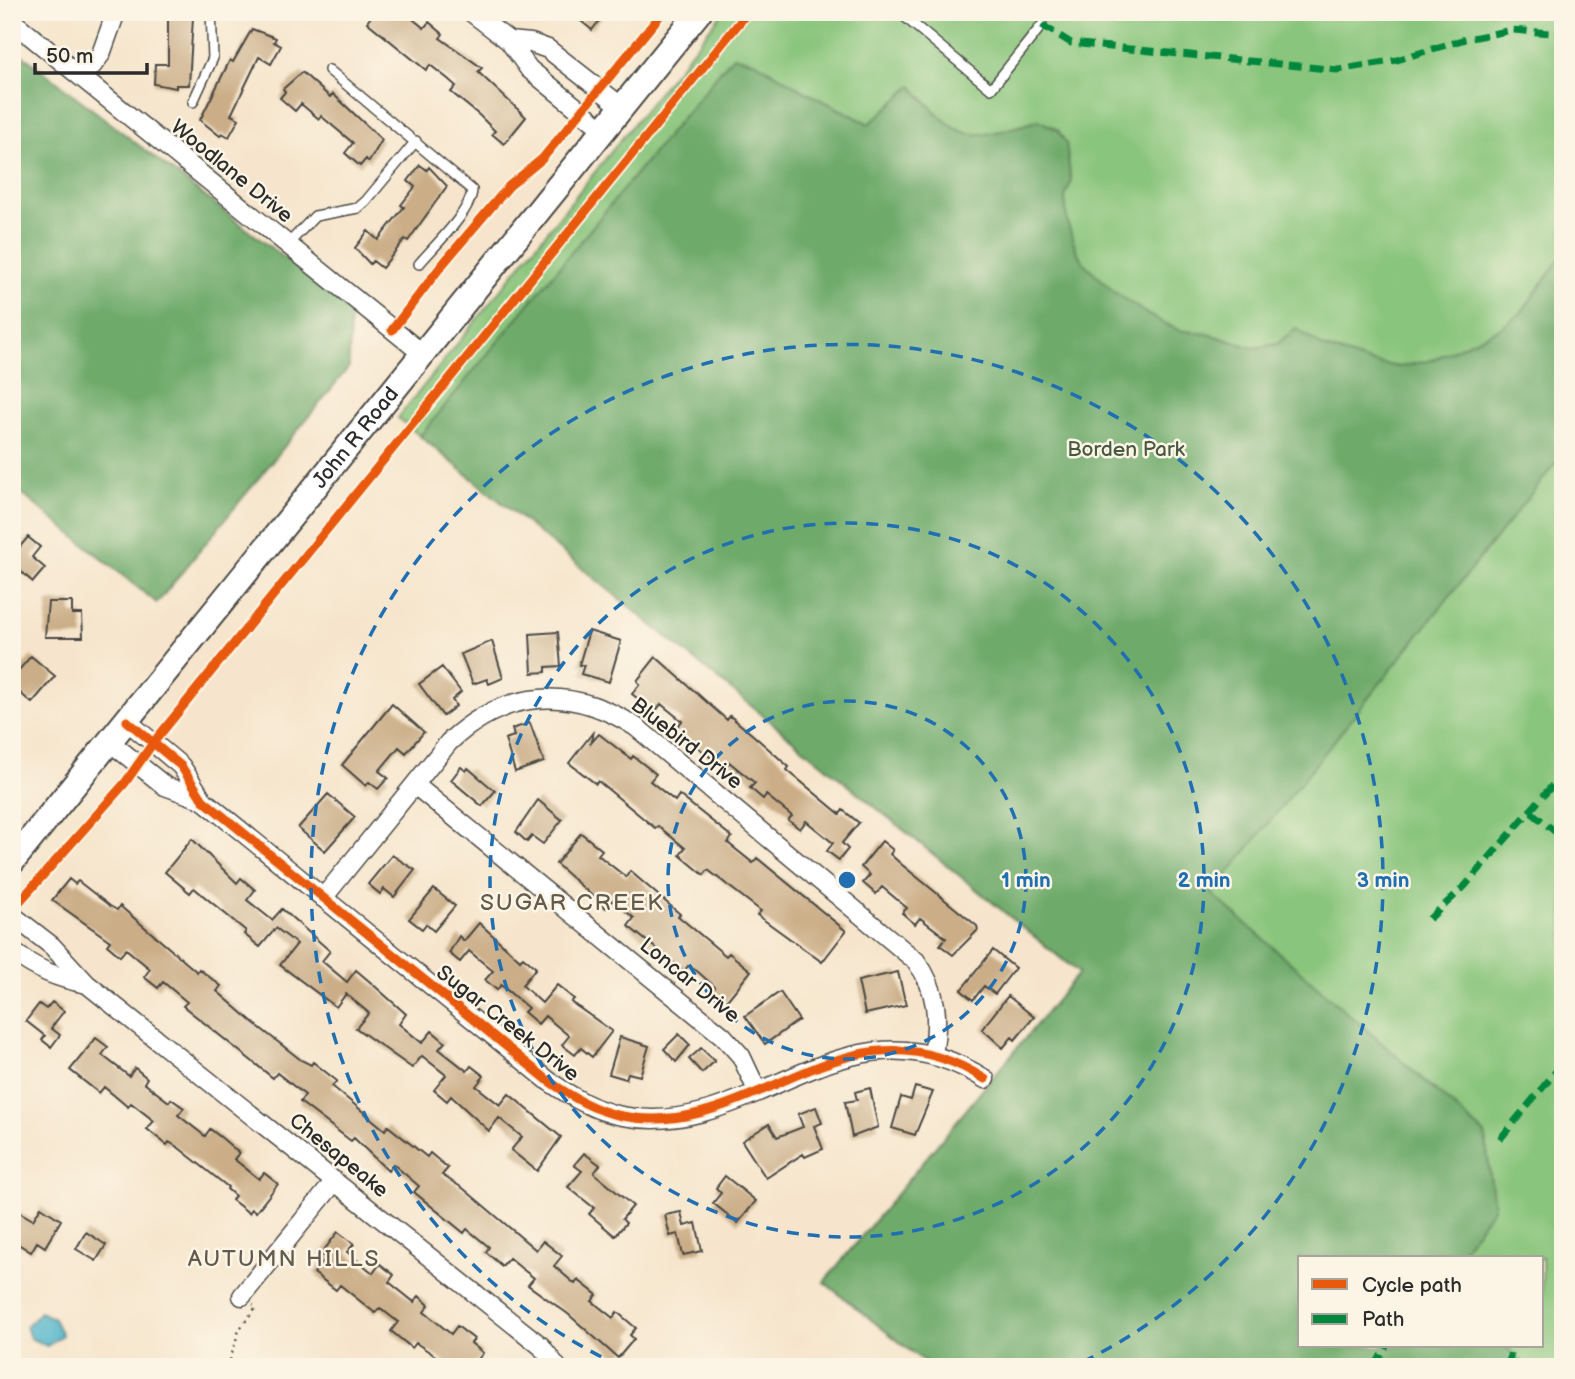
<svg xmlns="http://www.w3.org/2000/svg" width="1575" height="1379" font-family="'Balsamiq Sans',sans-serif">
	<rect width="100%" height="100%" fill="#fcf5e5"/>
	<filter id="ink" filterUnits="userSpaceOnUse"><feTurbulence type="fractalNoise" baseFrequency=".0143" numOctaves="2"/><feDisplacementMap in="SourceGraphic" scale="14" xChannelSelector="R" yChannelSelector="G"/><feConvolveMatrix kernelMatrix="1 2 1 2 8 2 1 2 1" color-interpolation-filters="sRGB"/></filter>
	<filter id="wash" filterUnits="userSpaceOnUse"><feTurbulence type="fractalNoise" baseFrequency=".00686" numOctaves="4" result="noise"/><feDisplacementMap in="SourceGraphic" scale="28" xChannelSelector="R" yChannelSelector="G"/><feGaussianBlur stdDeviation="1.57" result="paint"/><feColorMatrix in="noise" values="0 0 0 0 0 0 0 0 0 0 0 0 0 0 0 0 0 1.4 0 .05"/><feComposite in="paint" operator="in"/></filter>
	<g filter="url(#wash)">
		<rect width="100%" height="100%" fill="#f6e5cc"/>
		<path fill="#89c57b" stroke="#5a7853" stroke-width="2" fill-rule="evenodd" d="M723 12H1563V1367H931L824 1282 1079 973 398 418ZM1300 1258H1542V1346H1300Z"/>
		<path fill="#6eaa6b" stroke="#4c6a4b" stroke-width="2" d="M12 47 350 309 349 367 157 603 12 486Z
			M733 56 756 62 806 92 869 124 912 86C963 144 966 142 1039 120L1058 130 1066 143 1071 182 1065 197 1067 221 1077 252 1086 265 1113 291 1150 316 1178 330 1208 334 1254 348 1277 344 1296 328 1323 347 1370 362 1400 367 1432 360 1499 329 1521 313 1563 254V454L1212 894 1485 1134 1494 1207 1457 1258H1300V1346H1505L1527 1367H931L824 1282 1079 973 420 436Z"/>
		<path fill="#4bb3ca" stroke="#3b6f7a" stroke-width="2" d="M40 1312 54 1319 62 1335 47 1346 30 1338 26 1327Z"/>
		<g id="blocks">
			<path fill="#cbae88" d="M168 12H189V17H193L189 85H176V88L154 84 155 64H168Z
				M375 12H404L424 28 429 22 443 34 440 38 482 68 478 72 526 117 504 144 492 134 495 131 479 115 451 92 456 86 448 79 430 65 426 70 367 22Z
				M570 12H606L592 30Z
				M252 29 276 38 274 42 281 46 271 64 259 57 231 115 239 119 229 137 222 133 220 136 200 120 230 60 233 62Z
				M302 72 330 97 333 94 382 140 369 162 366 159 360 166 345 153 353 143 321 116 319 119 301 104 295 111 280 98 285 92 283 89Z
				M420 165 427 170 429 167 447 186 408 241 405 239 382 268 373 261 370 264 355 248 368 231 378 240 404 207 401 205 415 187 408 181Z
				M28 537 40 547 32 557 45 568 33 582 12 564V556Z
				M48 602H72V614H82L83 637H45Z
				M589 631 621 641 609 682 581 674 584 665H579Z
				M558 632 561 666 546 667V672L532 673 530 634Z
				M492 641 503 678 489 684 487 679 473 684 461 654Z
				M31 656 55 676 32 703 12 686V678Z
				M656 657 727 720 730 716 754 736 789 767 787 770 840 814 843 810 859 823 842 843 848 849 839 860 827 851 833 843 806 821 800 829 788 820 792 816 766 795 763 799 750 788 755 783 729 762 724 768 675 729 682 721 661 704 655 712 632 694 640 684 637 681Z
				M442 667 461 692 452 700 456 706 443 716 419 684Z
				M392 704 424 732 406 753 399 747 379 771 388 778 378 789 369 782 366 786 342 765Z
				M530 723 544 762 515 772 505 739 514 736 512 729Z
				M594 731 590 744 599 734 631 759 633 756 656 774 650 781 675 801 679 795 732 837 728 843 753 863 757 858 846 931 822 962 757 915 761 911 708 870 704 875 680 855 685 848 658 826 655 828 598 781 596 784 569 763Z
				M461 767 466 771 468 768 495 791 482 806 451 780Z
				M328 794 355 817 325 851 298 828Z
				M538 800 562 820 543 844 532 836 527 842 516 832Z
				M581 833 602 850 598 855 626 877 630 871 680 914 678 916 726 956 729 953 751 971 724 1004 710 993 715 987 697 971 688 966 684 971 628 926 634 918 612 900 606 908 556 864Z
				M192 839 237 883 241 878 255 890 247 900 272 920 282 909 330 951 322 961 347 982 356 970 369 981 406 1014 399 1024 422 1043 432 1031 445 1042 439 1049 467 1071 471 1066 484 1076 476 1086 500 1105 509 1094 561 1137 537 1171 511 1150 522 1137 499 1118 489 1131 451 1096 447 1101 434 1090 446 1075 422 1056 412 1068 356 1028 369 1013 346 994 336 1007 280 965 297 944 276 928 260 947 244 934 246 931 194 888 190 893 165 872Z
				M882 841 893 850 890 854 901 864 977 926 978 930 953 955 940 945 946 938 920 918 915 924 902 913 907 908 882 887 876 894 863 883 870 875 861 867Z
				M392 855 415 870 394 897 384 889 380 894 368 884Z
				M69 879 75 884 78 881 110 906 117 910 120 906 197 972 199 969 221 986 217 991 255 1024 301 1060 311 1065 313 1062 337 1081 332 1086 385 1130 388 1126 427 1157 430 1153 448 1168 442 1175 464 1189 536 1250 543 1241 562 1256 554 1266 575 1284 578 1280 597 1295 592 1301 613 1318 617 1312 636 1328 630 1335 634 1339 618 1358 568 1314 528 1285 534 1278 521 1268 509 1258 502 1266 486 1252 489 1247 467 1229 464 1233 414 1192 419 1186 393 1164 388 1171 354 1138 351 1141 300 1102 305 1095 277 1073 273 1078 183 1006 187 1002 163 982 158 988 144 977 150 969 126 949 120 956 107 945 110 941 52 900Z
				M434 889 455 906 434 931 426 924 422 929 409 919Z
				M479 923 520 960 523 957 536 968 522 985 542 1003 557 985 574 999 571 1002 612 1031 592 1057 581 1048 575 1055 562 1045 569 1036 545 1016 538 1024 524 1012 528 1008 501 985 497 990 485 980 493 971 469 951 460 962 449 953 459 936 464 941Z
				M993 950 1015 968 995 994 984 986 973 1000 961 990Z
				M898 972 906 1005 865 1014 858 981Z
				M780 992 799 1020 765 1044 745 1016Z
				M1008 996 1034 1017 1015 1040 1012 1037 1003 1048 982 1029Z
				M52 1002 64 1011 51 1028 60 1035 51 1047 42 1040 45 1036 26 1021 39 1004 46 1009Z
				M679 1034 690 1045 676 1062 664 1049Z
				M620 1037 649 1046 640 1076 628 1073 626 1079 609 1074Z
				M96 1038 108 1047 102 1055 129 1076 135 1068 147 1078 144 1083 169 1102 171 1099 184 1108 178 1115 205 1136 210 1129 223 1139 239 1153 234 1159 259 1179 264 1173 278 1184 256 1212 252 1209 249 1213 232 1200 235 1196 227 1189 228 1187 179 1148 169 1142 167 1145 147 1129 154 1121 131 1103 128 1107 104 1087 99 1093 70 1070Z
				M701 1048 715 1061 702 1073 689 1059Z
				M915 1087 933 1092 915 1135 892 1128 901 1097 911 1100Z
				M870 1088 878 1127 852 1137 845 1102 857 1100 855 1092Z
				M816 1107 822 1123 814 1126 823 1149 805 1157 803 1154 766 1178 742 1141 769 1124 777 1137 803 1127 798 1114Z
				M584 1153 600 1165 594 1173 633 1206 622 1219 626 1223 615 1236 589 1214 594 1208 568 1187 582 1171 574 1165Z
				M725 1176 756 1201 738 1223 713 1203 721 1193 716 1188Z
				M41 1207 61 1220 45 1247 37 1242 31 1252 12 1240V1208L33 1220Z
				M681 1212 684 1226 696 1223 702 1251 683 1255 678 1234 670 1236 665 1215Z
				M86 1232 106 1245 96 1261 76 1249Z
				M338 1232 354 1244 347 1252 373 1273 380 1264 394 1275 389 1282 414 1302 419 1296 429 1305 424 1312 434 1320 451 1334 457 1326 474 1339 471 1343 483 1353 472 1367H452L416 1343 412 1348 391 1331 398 1322 380 1308 375 1313 340 1285 336 1290 314 1273 326 1258 321 1254Z"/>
		</g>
	</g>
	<g filter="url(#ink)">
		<use href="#blocks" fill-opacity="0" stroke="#494743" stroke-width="2"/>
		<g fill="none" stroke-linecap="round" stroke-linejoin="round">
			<g stroke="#494743" stroke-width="12">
				<path id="lane" d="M899 12 991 89 1042 25
					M329 70 472 190C471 212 434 246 419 264
					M193 102 213 58 211 12
					M287 245 315 216 358 208 366 201 416 141"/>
			</g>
			<g stroke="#494743" stroke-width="21">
				<path id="street" d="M471 12 509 41 531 43 548 49 622 107
					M12 21 424 355
					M509 41 529 69 604 130
					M83 78 101 54 116 12
					M127 721 181 766 203 800 550 1082C572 1097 595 1111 622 1116 754 1142 845 989 985 1079
					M110 742 165 786 203 800
					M415 785 723 1036 741 1056 757 1090
					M323 898 449 742C506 689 571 685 636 727L916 961C938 990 939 1020 933 1054
					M12 915 52 946 87 984 541 1346 557 1367
					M12 951C37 970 57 978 87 984
					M242 1296 335 1181"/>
			</g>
			<g stroke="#494743" stroke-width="28">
				<g id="secondary">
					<path id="s1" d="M12 862 699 12"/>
				</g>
			</g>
			<path stroke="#494743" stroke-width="2.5" stroke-dasharray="2 5" stroke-linecap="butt" d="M228 1367 239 1330 256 1307 253 1305"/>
			<use href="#lane" stroke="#fff" stroke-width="9"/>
			<use href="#street" stroke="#fff" stroke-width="18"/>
			<use href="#secondary" stroke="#fff" stroke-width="24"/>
			<path stroke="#00873e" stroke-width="7" stroke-dasharray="14 7" stroke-linecap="butt" d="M1042 25 1071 43 1338 70 1397 60 1462 40 1512 30 1563 34
				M1531 812 1563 838
				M1429 919 1464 887 1563 773
				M1500 1139 1563 1063
				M1375 1367 1386 1346
				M1509 1367 1511 1346"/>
			<g stroke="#fcf5e5" stroke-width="13">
				<path id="cycleway" d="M392 330 442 265 509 186 542 159 663 12
					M127 721 181 766 203 800 550 1082C572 1097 595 1111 622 1116 754 1142 845 989 985 1079
					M12 910 125 783 153 743 748 12"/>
			</g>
			<use href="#cycleway" stroke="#e8590c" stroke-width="9"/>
		</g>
	</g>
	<g fill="none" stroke="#1f6fb2" stroke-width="3.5" stroke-dasharray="12 9">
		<circle cx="847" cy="880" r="179"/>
		<circle cx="847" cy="880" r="357"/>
		<path d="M620 1366A536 536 0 1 1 1074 1366"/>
	</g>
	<g text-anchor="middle" stroke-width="5" stroke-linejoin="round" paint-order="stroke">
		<g font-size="21" fill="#2b2b2b" stroke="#fcf5e5">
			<text transform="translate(232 171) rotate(39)" y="7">Woodlane Drive</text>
			<text dy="7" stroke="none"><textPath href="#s1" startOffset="546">John R Road</textPath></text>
			<text transform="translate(687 743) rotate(38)" y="7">Bluebird Drive</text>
			<text transform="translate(690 980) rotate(39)" y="7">Loncar Drive</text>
			<text transform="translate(508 1023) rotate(38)" y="7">Sugar Creek Drive</text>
			<text transform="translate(339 1155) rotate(39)" y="7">Chesapeake</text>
		</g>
		<g font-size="21" fill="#475943" stroke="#fcf5e5">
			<text x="1126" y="456">Borden Park</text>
		</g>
		<g font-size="23" letter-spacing="2" fill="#63594c" stroke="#fcf5e5">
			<text x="572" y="910">SUGAR CREEK</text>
			<text x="284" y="1266">AUTUMN HILLS</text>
		</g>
	</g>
	<circle cx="847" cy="880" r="10" fill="#1f6fb2" stroke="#fcf5e5" stroke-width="3.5"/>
	<g font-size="21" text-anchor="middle" font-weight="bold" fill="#1f6fb2" stroke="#fcf5e5" stroke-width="5" stroke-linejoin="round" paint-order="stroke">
		<text x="1026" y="887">1 min</text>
		<text x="1204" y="887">2 min</text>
		<text x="1383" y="887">3 min</text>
	</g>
	<rect width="1575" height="1379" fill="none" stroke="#fcf5e5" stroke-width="42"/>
	<rect x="1298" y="1256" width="245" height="91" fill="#fcf5e5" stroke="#a8a49b" stroke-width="2"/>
	<rect x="1312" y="1279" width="35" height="10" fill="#e8590c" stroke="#a8a49b" stroke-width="2"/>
	<text x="1362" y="1292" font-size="21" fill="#2b2b2b">Cycle path</text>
	<rect x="1312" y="1314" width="35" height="10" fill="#00873e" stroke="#a8a49b" stroke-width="2"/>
	<text x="1362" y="1326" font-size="21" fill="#2b2b2b">Path</text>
	<path d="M35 63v10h112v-10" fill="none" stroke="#2b2b2b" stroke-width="3.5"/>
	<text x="46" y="63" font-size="21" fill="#2b2b2b" stroke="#fcf5e5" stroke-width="5" paint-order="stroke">50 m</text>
</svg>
